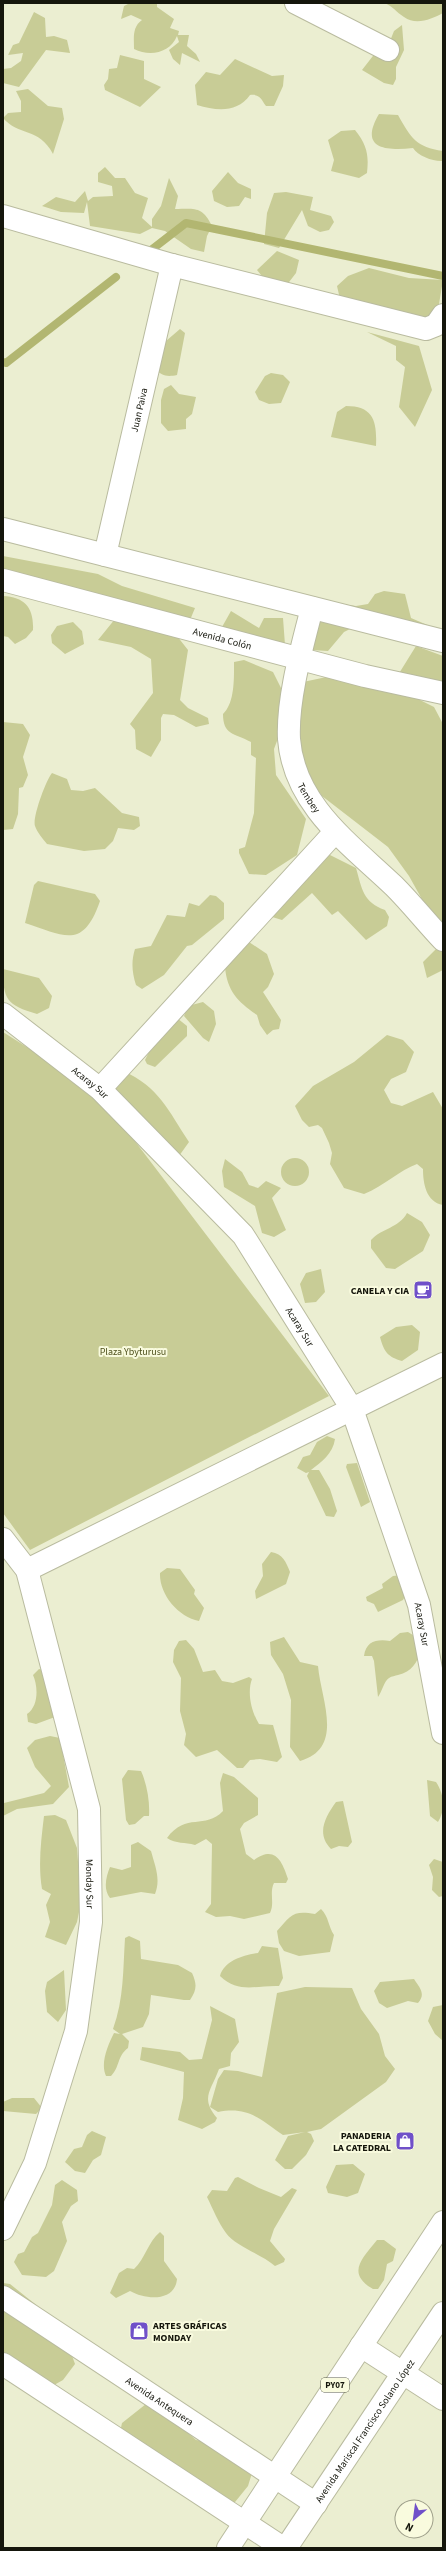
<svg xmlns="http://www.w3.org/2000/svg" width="446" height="2551" font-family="'Source Sans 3',sans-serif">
	<rect width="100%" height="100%" fill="#ebeed1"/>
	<path fill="#c8cc96" d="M130 3H157V7L174 19 170 28 179 31 178 35H189L187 46 196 54 200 62 182 53 180 65 173 59 169 50 179 42 177 36C170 53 150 57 134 49 134 38 132 27 142 20L131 15 121 19 124 6Z
		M384 3H443V13C432 19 416 26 404 17 396 12 393 6 384 3Z
		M34 12 45 18 46 37 54 36 67 40 70 53 46 50 19 87 3 83V69L11 68 21 61 23 53 8 55 13 45 19 43Z
		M402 25 404 50 396 67V79L393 85 384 83 362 70 376 52 390 41 394 31Z
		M120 55 144 61V79L161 87 140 107 105 90 104 85 108 79 109 69 117 68Z
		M235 59 272 76 284 75 283 86 274 106H266C261 99 260 94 250 95 237 113 217 111 197 105L195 85 206 72 220 75Z
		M28 89 48 106 62 108 64 119 53 154C39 127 18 136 3 118L8 113 21 112V101L16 91Z
		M379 114 398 115C411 138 416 147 443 151V161C434 162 418 156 413 148 384 151 359 148 379 114Z
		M355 130C367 145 369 155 367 173L359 178 331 171 334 160 328 140 341 131Z
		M105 167 115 178H125L135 193 148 198 142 218 152 227V219L161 206 169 178 178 196 175 209C195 209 202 206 212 226L207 236 204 252 191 249 165 231 152 228 140 234 90 226 87 202 84 213 61 212 42 206 56 197 75 202 85 191 88 201 93 197 113 196 112 186 98 182V173Z
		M228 172 238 183 251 189V199L245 197 239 206 227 207 214 201 212 191Z
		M286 192 313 197 310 210 331 216 334 222 329 230 320 232 308 226 302 210 279 248 264 244 267 213 274 193Z
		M277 251 299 260 296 273 286 286H270L257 270Z
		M369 268 409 278 443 280 439 304 440 324 340 299 337 286 348 276Z
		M180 329 185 333 177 375C167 377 162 376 155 369L166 341Z
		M367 332 419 346 432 390 415 427 399 407 405 367 396 360V346Z
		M271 373 283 375 290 382 281 403 269 404 259 400 255 392 265 376Z
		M171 385 179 394 196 397 192 414 186 419V429L168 431 161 423V400L164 389Z
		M346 406C374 406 377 422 376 446L331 437 337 412Z
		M3 556 98 574 122 586 195 608 190 620 3 573Z
		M384 591 405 594 411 618 432 627 428 635 356 626 344 632 328 651 311 650 302 627 342 604 356 606 368 604 375 594Z
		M3 596C25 597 34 608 33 630L26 638 15 644 8 637 3 636Z
		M231 611 259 628 264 618H283L285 645 250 640 222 627Z
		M115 619 177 636 188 650 180 700 188 708 208 718 209 724 196 727 174 715 163 714 161 718V740L151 757 136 749 135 730 130 724 153 693 151 659 131 647 98 640Z
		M73 622 82 631 84 644 65 654 52 643 51 635 57 626Z
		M416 646 443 656V684L398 675Z
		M244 660 273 672 281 688 282 711 283 725 274 749 276 775 306 819 297 855 266 875 249 874 239 853V849L245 847 254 813 256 758 251 755V742C234 733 223 735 223 714 235 703 234 677 234 662Z
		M336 675 416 698 434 707 443 724V937L409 876 388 847 322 796 298 762 299 722 303 682Z
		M3 722 23 724 30 735 23 757 28 775 23 787 19 788 18 814 13 829 3 830Z
		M52 773 67 779 71 790 83 791 95 788 122 813 139 817 140 826 134 830 118 828 113 841 105 849 84 851 47 844C43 839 37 832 35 826 32 818 46 780 52 773Z
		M328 854 356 868C362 889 363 902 385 910L389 917 387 926 366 940 338 911 332 915 312 893 282 920 269 916Z
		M38 881 95 894 100 901C83 950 65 936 25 923L34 885Z
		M210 895 216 896 224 903V919L192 945 187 946 164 975 142 989 136 985C132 973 131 961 135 949L151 946 167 915 185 917 189 903 199 906Z
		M246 940 267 954 274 974 268 987 263 992 281 1020 279 1029 273 1030 267 1035 260 1025 257 1015C238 1002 227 991 225 967Z
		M437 948 443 952V970L427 978 423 962Z
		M3 969 39 978 52 996 49 1008 37 1014C7 1005 3 1000 3 969Z
		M203 1002 214 1011 216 1024 209 1042 203 1038 184 1016 188 1006Z
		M177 1018 187 1026V1036L155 1067 147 1064 145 1060 149 1052Z
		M3 1032 99 1093 106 1095 123 1071C159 1087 168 1110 189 1142L179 1156 163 1169C146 1152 132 1132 115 1115L329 1396 30 1550 3 1513Z
		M387 1035 403 1040 414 1052 406 1072 391 1079 384 1090 391 1103 402 1106 433 1092 443 1109V1205C426 1202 423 1183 423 1169L417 1164C400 1170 384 1186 364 1194L344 1188 330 1164 332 1153 329 1143 322 1128 318 1125 309 1127 302 1120 295 1106 313 1086 354 1062Z
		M281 1172a14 14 0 1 1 28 0a14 14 0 1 1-28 0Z
		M225 1159 242 1172 249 1185 258 1188 266 1181 281 1188 272 1198 286 1230 274 1237 262 1233 255 1206 224 1187 222 1171Z
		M407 1213 422 1222 430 1235 423 1251 395 1269 386 1268 371 1248V1240C382 1228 399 1228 407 1213Z
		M321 1269 325 1292 316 1302 305 1303 300 1284 306 1273Z
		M412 1325 420 1332 418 1350 402 1361C388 1357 384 1352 380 1337L396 1327Z
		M327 1436 335 1439C333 1454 321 1462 311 1470H319L330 1489 337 1511 334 1517 326 1516 307 1476 309 1472 306 1473 297 1468 303 1457 310 1455 317 1442Z
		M357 1463 370 1502 361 1507 346 1467 347 1464Z
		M271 1552C283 1554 286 1562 290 1572L286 1584 256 1599 255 1591 263 1576 262 1564Z
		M167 1568 180 1569 195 1590 194 1594 204 1608 199 1621C178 1617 159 1594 160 1573Z
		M402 1575 406 1594 403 1600 378 1612 374 1604 367 1601 366 1597 383 1588 382 1584 393 1576Z
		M408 1632 416 1637 421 1651C417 1662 412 1672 398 1675 395 1676 392 1676 389 1678 384 1681 382 1692 378 1697L374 1661 372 1656H364C366 1641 377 1639 390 1641L400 1633Z
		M284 1637 300 1662 318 1666C321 1700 345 1748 300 1761L290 1747 291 1700 283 1674 271 1655 270 1642Z
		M186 1640 194 1649 203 1672 215 1670 222 1681 233 1683 249 1677 252 1679C247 1692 251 1711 259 1724L273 1725 282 1757 277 1762 260 1759 250 1760 243 1768H237L217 1750 196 1757 184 1745 186 1734 180 1711 181 1678 173 1662 174 1650 179 1641Z
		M39 1669 48 1671 55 1717 36 1724 28 1722 27 1714C39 1706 38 1686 33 1675Z
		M50 1736 60 1738 69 1787 53 1804 17 1809 3 1816 4 1803 44 1793 51 1786 35 1767 27 1748 35 1740Z
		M128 1770 141 1771C147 1784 150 1802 149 1816H144L135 1824 129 1825 126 1820 122 1779Z
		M223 1773 234 1777 258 1798V1815L244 1823 240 1829 246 1854 254 1860C275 1845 282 1861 288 1879L286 1883H274C269 1893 275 1903 270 1913L244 1919 230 1916 216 1917 205 1912 211 1904 212 1844 206 1839 195 1845C185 1842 176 1844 167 1838 186 1812 205 1830 223 1811L220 1783Z
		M427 1780 436 1782C444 1794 446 1809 438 1822L430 1816Z
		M343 1801 352 1842 348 1847 339 1846 331 1849C316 1834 325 1817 336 1802Z
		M55 1815 66 1820 77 1848 81 1902 77 1922 66 1945 45 1937 50 1922 46 1905 51 1894 42 1889C38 1865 41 1841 44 1816Z
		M138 1842 151 1851C155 1866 161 1879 155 1894L141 1892 110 1898C103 1889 106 1877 110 1867L122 1870 131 1867V1845Z
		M434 1859 443 1862V1896L439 1897 432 1890 433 1877 429 1865Z
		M321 1909C329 1917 328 1926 334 1935L330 1952 299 1956 284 1951 279 1943 277 1931C291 1915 293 1910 315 1914Z
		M129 1936 140 1941 141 1959 178 1965 192 1973C197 1984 197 1990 190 2000H184L151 1995 149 2014 143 2027 122 2034 129 2041 128 2048C117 2056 120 2067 111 2076H106C100 2063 108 2045 114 2033L120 2034 113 2029C124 1999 123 1969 125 1938Z
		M262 1946 278 1948 283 1978 279 1986C256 1985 239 1994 220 1976 224 1961 243 1955 258 1953Z
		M64 1970 66 2010 58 2022 47 2012 45 1991 47 1982Z
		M414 1979C420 1988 426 1994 418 2003L408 2001 387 2008 379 2003 374 1991 380 1982Z
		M305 1987 352 1988 361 2009 379 2034 385 2056 395 2069 386 2082 321 2129 307 2132 311 2134 314 2141 306 2155 292 2169H285L275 2160 288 2136 305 2132 283 2135C260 2119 248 2106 218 2112L210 2107 218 2079 224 2070 238 2071 262 2077 277 1993Z
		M443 2005V2041L435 2034 428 2021 433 2007Z
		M210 2006 235 2019 239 2042 231 2053 230 2066 219 2069C211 2091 200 2098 217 2118L215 2122 202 2129 178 2120 183 2098 184 2072 140 2060 142 2047 180 2052 189 2060 202 2059 212 2020Z
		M12 2098H34L42 2108 36 2114 3 2111V2102Z
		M92 2131 106 2137 101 2155 93 2160 85 2173 75 2171 65 2162 74 2149 82 2147 87 2135Z
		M353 2164 365 2174 358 2193 347 2197 328 2193 326 2187 336 2165Z
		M238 2177 259 2188 281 2197 292 2188 297 2190 274 2229 270 2241 285 2259 284 2262 275 2266C261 2254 235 2246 226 2233 218 2222 213 2209 207 2197L212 2190 227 2191 235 2178Z
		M62 2180 77 2190 78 2201 71 2206 62 2222 67 2241 54 2271 46 2277 22 2275 14 2262 18 2254 24 2252 32 2237 38 2233 52 2205 55 2185Z
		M160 2232 164 2236V2261L177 2279C175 2302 146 2300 130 2291L116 2298 110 2293 119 2273 127 2268 134 2269C145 2259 148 2242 160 2232Z
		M377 2240H384L396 2249 393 2261 387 2264 384 2280 378 2289H373C346 2273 362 2259 377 2240Z
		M3 2283 10 2284 50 2316 70 2350 75 2364 63 2380 47 2389 3 2371Z
		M146 2404 171 2418 196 2440 202 2441 252 2473 248 2486 231 2507 117 2446 122 2423Z"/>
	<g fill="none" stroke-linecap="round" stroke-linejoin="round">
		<path stroke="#b2b671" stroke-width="8" d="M146 254 186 223 443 276
			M3 362 6 363 116 277"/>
		<g stroke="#b9bb9f" stroke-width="24">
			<g id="street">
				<path d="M296 3 388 50"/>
				<path d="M3 216 172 265 426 329 436 325 443 315"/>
				<path d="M3 529 443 641"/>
				<path id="s1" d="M105 555 172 265"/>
				<path id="s2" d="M3 580 365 676 443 693"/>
				<path id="s3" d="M312 608C302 647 287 699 289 739 294 805 350 844 394 886 411 903 426 922 443 940"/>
				<path id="s4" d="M3 1014 100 1089 243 1235 352 1409 419 1605 443 1733"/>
				<path d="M100 1089 335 832"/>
				<path id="s5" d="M3 1539 27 1570 89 1809 91 1922 76 2031 35 2163 3 2229"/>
				<path d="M27 1570 443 1364"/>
				<path id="s6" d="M3 2297 316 2504"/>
				<path d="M361 2346 443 2399"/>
				<path d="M3 2364 283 2548"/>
			</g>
		</g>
		<g stroke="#b9bb9f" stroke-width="24">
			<g id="primary">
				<path d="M228 2548 443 2222"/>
				<path id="s7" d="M286 2548 443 2313"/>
			</g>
		</g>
		<use href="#street" stroke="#fff" stroke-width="22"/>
		<use href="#primary" stroke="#fff" stroke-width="22"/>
	</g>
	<defs>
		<g id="cafe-square" transform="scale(1)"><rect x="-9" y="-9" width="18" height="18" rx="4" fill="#7050c9" stroke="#f9fbde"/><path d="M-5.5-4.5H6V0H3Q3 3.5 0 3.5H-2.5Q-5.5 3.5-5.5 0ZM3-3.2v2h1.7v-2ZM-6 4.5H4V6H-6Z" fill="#fff"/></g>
		<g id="shop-square" transform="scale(1)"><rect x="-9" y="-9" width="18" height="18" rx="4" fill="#7050c9" stroke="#f9fbde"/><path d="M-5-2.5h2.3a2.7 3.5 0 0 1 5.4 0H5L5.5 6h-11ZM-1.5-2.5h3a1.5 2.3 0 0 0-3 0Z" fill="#fff"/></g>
	</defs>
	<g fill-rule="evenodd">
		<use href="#cafe-square" x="423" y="1290"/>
		<use href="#shop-square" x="405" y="2141"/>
		<use href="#shop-square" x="139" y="2331"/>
	</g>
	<g text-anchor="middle" stroke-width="4" stroke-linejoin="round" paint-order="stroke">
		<rect fill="#f9fbde" stroke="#595b4b" stroke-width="1" x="321" y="2378" width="28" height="14" rx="3"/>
		<g font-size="9" font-weight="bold" fill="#15160c">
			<text x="335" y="2388">PY07</text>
		</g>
		<g font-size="10" fill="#15160c" stroke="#f9fbde">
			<text dy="4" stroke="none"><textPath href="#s1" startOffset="149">Juan Paiva</textPath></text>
			<text dy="4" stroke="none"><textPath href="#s2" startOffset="227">Avenida Colón</textPath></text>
			<text dy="4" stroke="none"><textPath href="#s3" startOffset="196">Tembey</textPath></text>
			<text dy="4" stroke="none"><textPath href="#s4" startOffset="111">Acaray Sur</textPath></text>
			<text dy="4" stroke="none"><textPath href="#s4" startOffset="435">Acaray Sur</textPath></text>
			<text dy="4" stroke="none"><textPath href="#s4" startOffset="759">Acaray Sur</textPath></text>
			<text dy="4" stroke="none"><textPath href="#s5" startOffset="361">Monday Sur</textPath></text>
			<text dy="4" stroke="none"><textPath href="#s6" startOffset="188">Avenida Antequera</textPath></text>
			<text dy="4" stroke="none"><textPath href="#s7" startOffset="141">Avenida Mariscal Francisco Solano López</textPath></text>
		</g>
		<g font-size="10" font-weight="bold" fill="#15160c" stroke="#f9fbde" text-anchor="end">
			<text x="409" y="1294">CANELA Y CIA</text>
			<text x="391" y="2139">PANADERIA<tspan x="391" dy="12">LA CATEDRAL</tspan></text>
			<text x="153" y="2329" text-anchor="start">ARTES GRÁFICAS<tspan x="153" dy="12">MONDAY</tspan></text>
		</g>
		<g font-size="10" fill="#4e501c" stroke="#f9fbde">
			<text x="133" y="1355">Plaza Ybyturusu</text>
		</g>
	</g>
	<rect width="446" height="2551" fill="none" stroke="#15160c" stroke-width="8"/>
	<g transform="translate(414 2519) rotate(209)"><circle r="19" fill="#f9fbde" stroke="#9e9f8a"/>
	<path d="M0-3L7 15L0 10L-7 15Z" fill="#7050c9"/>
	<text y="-6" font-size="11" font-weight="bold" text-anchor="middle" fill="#15160c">N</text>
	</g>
</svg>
